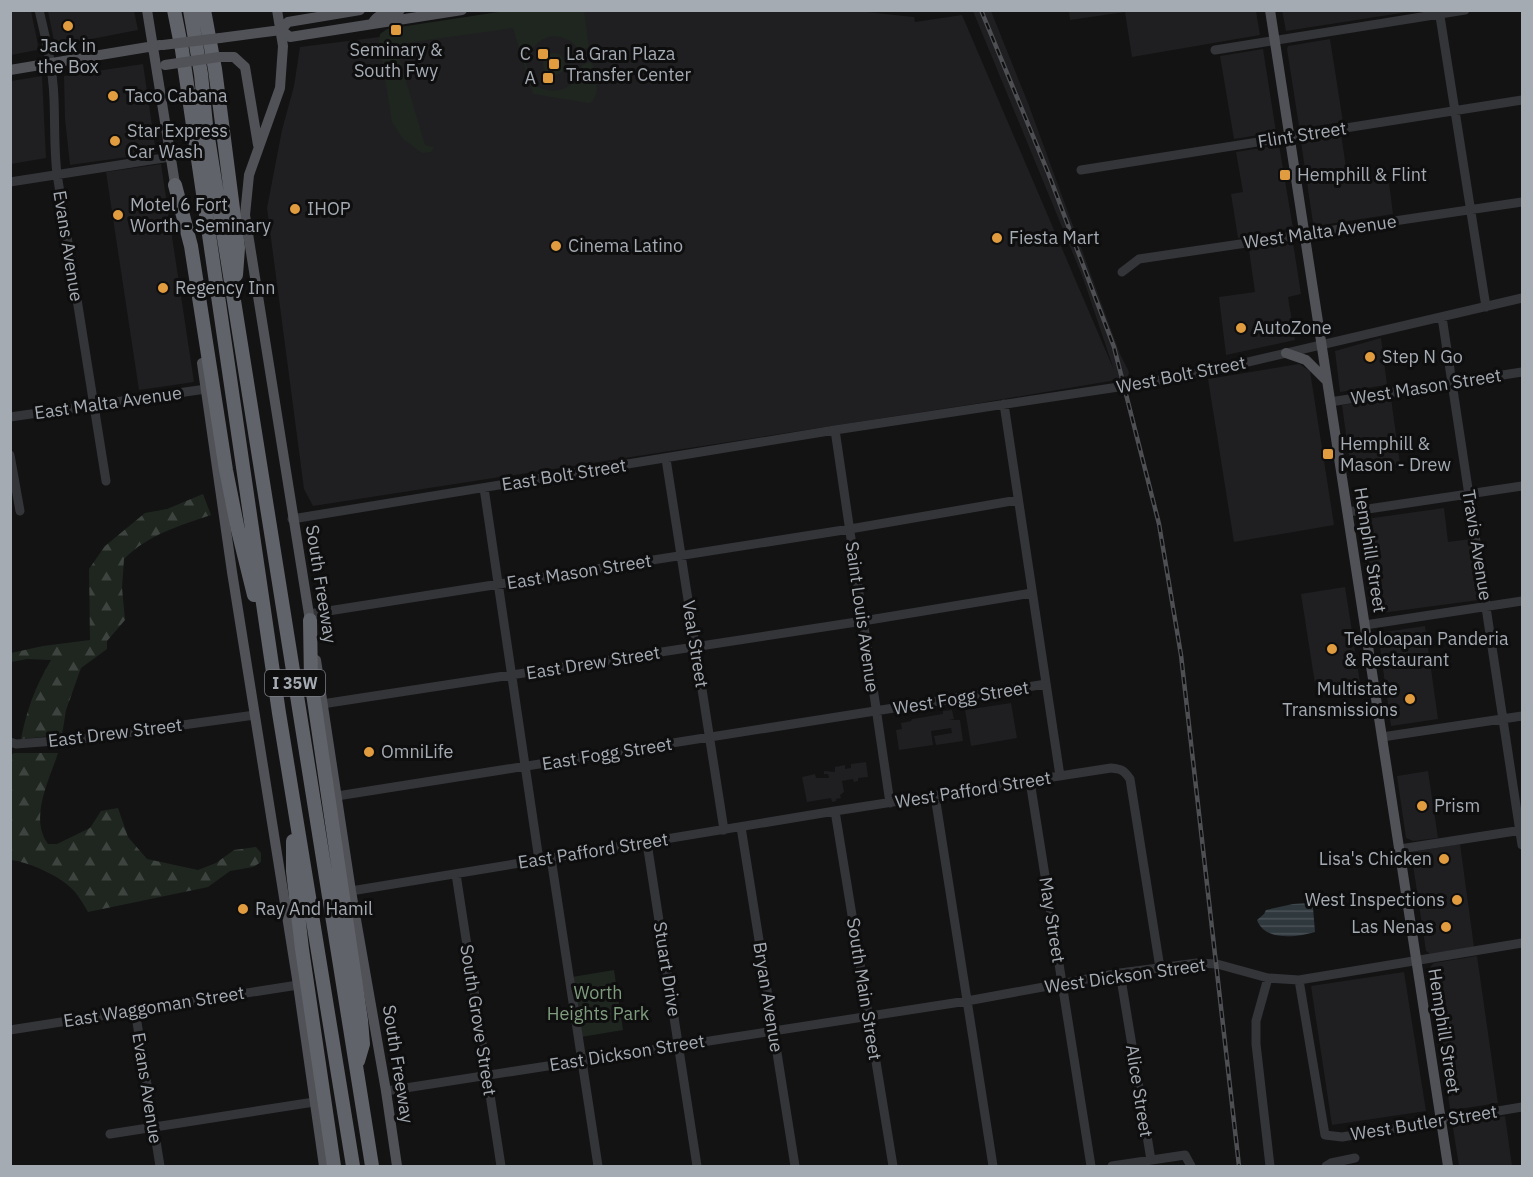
<svg xmlns="http://www.w3.org/2000/svg" width="1533" height="1177" font-family="'IBM Plex Sans',sans-serif">
	<defs>
		<pattern id="forest-firs" width="22" height="20" patternUnits="userSpaceOnUse" patternTransform="scale(1.5)"><rect width="22" height="20" fill="#1f2620"/><path d="M5 1l3.5 6h-7zM16 11l3.5 6h-7z" fill="#3d433e"/></pattern>
		<pattern id="water-rules" width="6" height="5" patternUnits="userSpaceOnUse" patternTransform="scale(1.5)"><rect width="6" height="5" fill="#2f383d"/><path d="M0 2.5h6" fill="none" stroke="#4a5257"/></pattern>
	</defs>
	<rect width="100%" height="100%" fill="#131314"/>
	<path fill="#1f1f21" d="M11 10 31 11 38 45 37 50 11 55Z
		M592 10H848L914 17 915 22 962 15 1114 370 1083 278 973 11H991L1028 103 1120 354 1129 372 1128 378 974 404 313 506 304 489 267 208 282 130 294 86 300 47Z
		M1282 10H1414V11L1286 31Z
		M48 11H134L138 30 55 46Z
		M1069 11H1256L1260 35 1132 57 1125 12 1070 20Z
		M1330 39 1343 122 1301 128 1299 126 1287 49 1288 46Z
		M1263 49 1276 132 1234 139 1220 56Z
		M143 64 156 153 70 165 65 119 64 76Z
		M42 76 46 158 11 164V81Z
		M1341 134 1348 181 1388 175 1393 214 1316 226 1313 223 1301 142 1302 140Z
		M1279 145 1293 228 1238 238 1231 194 1243 192 1236 152Z
		M161 164 194 382 139 390 106 172Z
		M1293 243 1301 294 1288 297 1295 340 1226 355 1219 297 1255 292 1249 250Z
		M1381 338 1387 385 1340 392 1335 351Z
		M1299 364 1310 371 1334 525 1234 542 1208 379Z
		M1391 398 1400 464 1351 471 1342 405Z
		M1444 508 1448 542 1471 539 1479 600 1381 613 1380 605 1371 607 1359 520Z
		M1345 587 1360 683 1316 690 1301 594Z
		M1425 626 1438 719 1391 726 1378 633Z
		M1011 703 1017 738 971 746 965 710Z
		M952 710 954 719 949 720H960L963 741 936 745 934 736 952 733 951 728 931 731 933 745 899 750 896 730 902 729 901 723 911 721 912 719 943 714V711Z
		M866 762 868 777 858 778V781L854 782 853 779 842 781 844 792 840 795 841 798 836 799V801L832 802 831 798 807 802 802 777 815 774 816 778H829L828 774H824V771L835 772V767L845 765V769L851 768V764Z
		M1428 771 1438 838 1413 841 1406 838 1397 776Z
		M1460 844 1474 947 1430 954 1426 951 1411 852Z
		M1477 956 1498 1103 1453 1110 1450 1109 1430 967 1434 963Z
		M1404 972 1426 1111 1332 1125 1311 986Z
		M1505 1116 1512 1166H1459L1453 1128 1456 1124Z"/>
	<path fill="#1f2620" d="M511 10 584 11 589 47 581 51C576 48 575 44 570 41 549 30 540 40 527 54L526 64 534 85C555 97 576 90 582 65L590 62 593 65C595 78 602 94 590 103L533 94 513 28 406 43 398 54 425 145 434 147 431 152 422 153 403 139 392 122 379 41 380 34 387 29Z
		M543 64a11 11 0 1 1 22 0a11 11 0 1 1-22 0Z
		M614 970 623 1030 581 1037 572 977Z"/>
	<path fill="url(#forest-firs)" d="M203 494 211 515C179 526 149 534 124 559L122 588 125 620 107 641V649L81 668 66 710 62 735 21 739C27 709 35 687 51 660L27 659 11 662V653L43 646 90 640 89 569 105 546 145 513 167 509Z
		M14 753H58C49 781 29 818 48 844H57L90 828 101 811 118 808 128 837 147 859 198 870 216 863 234 850 256 847 261 853V862L253 867 230 871 208 887 88 912C84 905 80 898 75 892 63 877 29 862 11 860L10 756Z"/>
	<path fill="url(#water-rules)" d="M1311 903 1313 908 1315 932C1298 937 1265 942 1257 920L1264 914 1266 910 1293 904Z"/>
	<g fill="none" stroke-linecap="round" stroke-linejoin="round">
		<path stroke="#343539" stroke-width="9" d="M39 10C46 39 53 69 54 99 55 124 54 149 57 174L106 481
			M1439 10 1486 307
			M1215 50 1465 10
			M1081 170 1522 100
			M10 182 170 157
			M1122 272 1139 259 1522 202
			M1442 317 1522 845
			M1330 402 1522 372
			M1004 404 1060 776
			M10 417 206 389
			M835 430 890 803
			M10 455 20 511
			M666 459 724 830
			M484 488 539 860
			M1348 512 1522 486
			M292 519 835 430 1125 386 1210 371 1522 298
			M309 614 850 529 1018 500
			M1365 625 1522 601
			M322 704 863 621 1032 593
			M1382 737 1522 716
			M10 742 16 744 81 739 255 715
			M1030 781 1091 1166
			M337 796 1046 684
			M935 796 993 1166
			M835 811 893 1166
			M741 827 795 1166
			M647 843 697 1166
			M1400 849 1522 830
			M551 858 598 1166
			M456 874 501 1166
			M351 891 835 811 1111 768C1121 769 1124 770 1130 779L1160 968
			M1120 973 1151 1160
			M1268 978 1256 1021V1044L1270 1166
			M1299 980 1325 1135 1342 1137 1522 1107
			M135 1010 160 1166
			M10 1030 298 985
			M386 1091 967 1001 1120 973 1197 963 1217 964 1268 978 1299 980 1522 943
			M110 1134 314 1102
			M1112 1166 1185 1155 1191 1166
			M1326 1166 1331 1163 1355 1158"/>
		<path stroke="#505257" stroke-width="10" d="M147 10 176 190
			M277 10 283 46 280 88 249 175 245 215 311 627
			M1270 10 1448 1166
			M372 24C377 13 389 13 400 10
			M281 30 290 37 462 10
			M220 38 281 30 288 22 360 10
			M219 57H234L245 67 258 145
			M10 70 160 45
			M1286 353 1306 360 1327 381
			M202 363 232 572 298 985 324 1166
			M316 660 351 891 386 1091 397 1166"/>
		<path stroke="#606369" stroke-width="14" d="M174 10 182 50 279 713 353 1166
			M190 10 201 74 206 125 372 1166
			M204 10 215 69 238 248 236 275
			M175 185 191 246 226 470 238 530 254 595
			M310 620 311 680 315 707 361 1020 363 1044 358 1061
			M293 841V871L302 949 334 1166"/>
		<g stroke="#4d4f53" stroke-width="4.5">
			<path id="rail" d="M981 10 1049 175 1114 347 1159 524 1181 655 1239 1166"/>
		</g>
		<use href="#rail" stroke="#0e0e0f" stroke-width="2" stroke-dasharray="7" stroke-linecap="butt"/>
		<path stroke="#505257" stroke-width="10" d="M163 45 220 38
			M165 65 219 57"/>
	</g>
	<g fill="#e09c3f" stroke="#0e0e0f" stroke-width="2">
		<circle cx="68" cy="26" r="6"/>
		<rect x="390" y="24" width="12" height="12" rx="3"/>
		<rect x="537" y="48" width="12" height="12" rx="3"/>
		<rect x="548" y="58" width="12" height="12" rx="3"/>
		<rect x="542" y="72" width="12" height="12" rx="3"/>
		<circle cx="113" cy="96" r="6"/>
		<circle cx="115" cy="141" r="6"/>
		<rect x="1279" y="169" width="12" height="12" rx="3"/>
		<circle cx="295" cy="209" r="6"/>
		<circle cx="118" cy="215" r="6"/>
		<circle cx="997" cy="238" r="6"/>
		<circle cx="556" cy="246" r="6"/>
		<circle cx="163" cy="288" r="6"/>
		<circle cx="1241" cy="328" r="6"/>
		<circle cx="1370" cy="357" r="6"/>
		<rect x="1322" y="448" width="12" height="12" rx="3"/>
		<circle cx="1332" cy="649" r="6"/>
		<circle cx="1410" cy="699" r="6"/>
		<circle cx="369" cy="752" r="6"/>
		<circle cx="1422" cy="806" r="6"/>
		<circle cx="1444" cy="859" r="6"/>
		<circle cx="1457" cy="900" r="6"/>
		<circle cx="243" cy="909" r="6"/>
		<circle cx="1446" cy="927" r="6"/>
	</g>
	<g text-anchor="middle" stroke-width="6" stroke-linejoin="round" paint-order="stroke">
		<rect fill="#0e0e0f" stroke="#787c82" stroke-width="1.5" x="265" y="670" width="60" height="26" rx="4.5"/>
		<g font-size="16" font-weight="bold" fill="#a5abb3">
			<text x="295" y="689">I 35W</text>
		</g>
		<g font-size="18" fill="#a5abb3" stroke="#0e0e0f" text-anchor="start">
			<text x="68" y="52" text-anchor="middle">Jack in<tspan x="68" dy="21">the Box</tspan></text>
			<text x="396" y="56" text-anchor="middle">Seminary &amp;<tspan x="396" dy="21">South Fwy</tspan></text>
			<text x="531" y="60" text-anchor="end">C</text>
			<text x="566" y="60">La Gran Plaza<tspan x="566" dy="21">Transfer Center</tspan></text>
			<text x="536" y="84" text-anchor="end">A</text>
			<text x="125" y="102">Taco Cabana</text>
			<text x="127" y="137">Star Express<tspan x="127" dy="21">Car Wash</tspan></text>
			<text x="1297" y="181">Hemphill &amp; Flint</text>
			<text x="130" y="211">Motel 6 Fort<tspan x="130" dy="21">Worth - Seminary</tspan></text>
			<text x="307" y="215">IHOP</text>
			<text x="1009" y="244">Fiesta Mart</text>
			<text x="568" y="252">Cinema Latino</text>
			<text x="175" y="294">Regency Inn</text>
			<text x="1253" y="334">AutoZone</text>
			<text x="1382" y="363">Step N Go</text>
			<text x="1340" y="450">Hemphill &amp;<tspan x="1340" dy="21">Mason - Drew</tspan></text>
			<text x="1344" y="645">Teloloapan Panderia<tspan x="1344" dy="21">&amp; Restaurant</tspan></text>
			<text x="1398" y="695" text-anchor="end">Multistate<tspan x="1398" dy="21">Transmissions</tspan></text>
			<text x="381" y="758">OmniLife</text>
			<text x="1434" y="812">Prism</text>
			<text x="1432" y="865" text-anchor="end">Lisa's Chicken</text>
			<text x="1445" y="906" text-anchor="end">West Inspections</text>
			<text x="255" y="915">Ray And Hamil</text>
			<text x="1434" y="933" text-anchor="end">Las Nenas</text>
		</g>
		<g font-size="18" fill="#a5abb3" stroke="#0e0e0f">
			<text transform="translate(1302 135) rotate(-9)" y="6">Flint Street</text>
			<text transform="translate(1320 232) rotate(-8)" y="6">West Malta Avenue</text>
			<text transform="translate(68 246) rotate(81)" y="6">Evans Avenue</text>
			<text transform="translate(1181 375) rotate(-11)" y="6">West Bolt Street</text>
			<text transform="translate(1426 387) rotate(-9)" y="6">West Mason Street</text>
			<text transform="translate(108 403) rotate(-8)" y="6">East Malta Avenue</text>
			<text transform="translate(564 475) rotate(-9)" y="6">East Bolt Street</text>
			<text transform="translate(1477 545) rotate(81)" y="6">Travis Avenue</text>
			<text transform="translate(1370 550) rotate(81)" y="6">Hemphill Street</text>
			<text transform="translate(579 572) rotate(-9)" y="6">East Mason Street</text>
			<text transform="translate(321 584) rotate(81)" y="6">South Freeway</text>
			<text transform="translate(862 617) rotate(82)" y="6">Saint Louis Avenue</text>
			<text transform="translate(695 644) rotate(81)" y="6">Veal Street</text>
			<text transform="translate(593 663) rotate(-9)" y="6">East Drew Street</text>
			<text transform="translate(961 698) rotate(-9)" y="6">West Fogg Street</text>
			<text transform="translate(115 733) rotate(-7)" y="6">East Drew Street</text>
			<text transform="translate(607 754) rotate(-9)" y="6">East Fogg Street</text>
			<text transform="translate(973 790) rotate(-9)" y="6">West Pafford Street</text>
			<text transform="translate(593 851) rotate(-9)" y="6">East Pafford Street</text>
			<text transform="translate(1052 920) rotate(81)" y="6">May Street</text>
			<text transform="translate(667 969) rotate(81)" y="6">Stuart Drive</text>
			<text transform="translate(1125 976) rotate(-8)" y="6">West Dickson Street</text>
			<text transform="translate(864 989) rotate(81)" y="6">South Main Street</text>
			<text transform="translate(768 997) rotate(81)" y="6">Bryan Avenue</text>
			<text transform="translate(154 1007) rotate(-9)" y="6">East Waggoman Street</text>
			<text transform="translate(478 1020) rotate(81)" y="6">South Grove Street</text>
			<text transform="translate(1444 1031) rotate(81)" y="6">Hemphill Street</text>
			<text transform="translate(627 1053) rotate(-9)" y="6">East Dickson Street</text>
			<text transform="translate(398 1064) rotate(81)" y="6">South Freeway</text>
			<text transform="translate(147 1088) rotate(81)" y="6">Evans Avenue</text>
			<text transform="translate(1139 1091) rotate(81)" y="6">Alice Street</text>
			<text transform="translate(1424 1123) rotate(-9)" y="6">West Butler Street</text>
		</g>
		<g font-size="18" fill="#7f9d7e" stroke="#0e0e0f">
			<text x="598" y="999">Worth<tspan x="598" dy="21">Heights Park</tspan></text>
		</g>
	</g>
	<rect width="1533" height="1177" fill="none" stroke="#a5abb3" stroke-width="24"/>
</svg>
